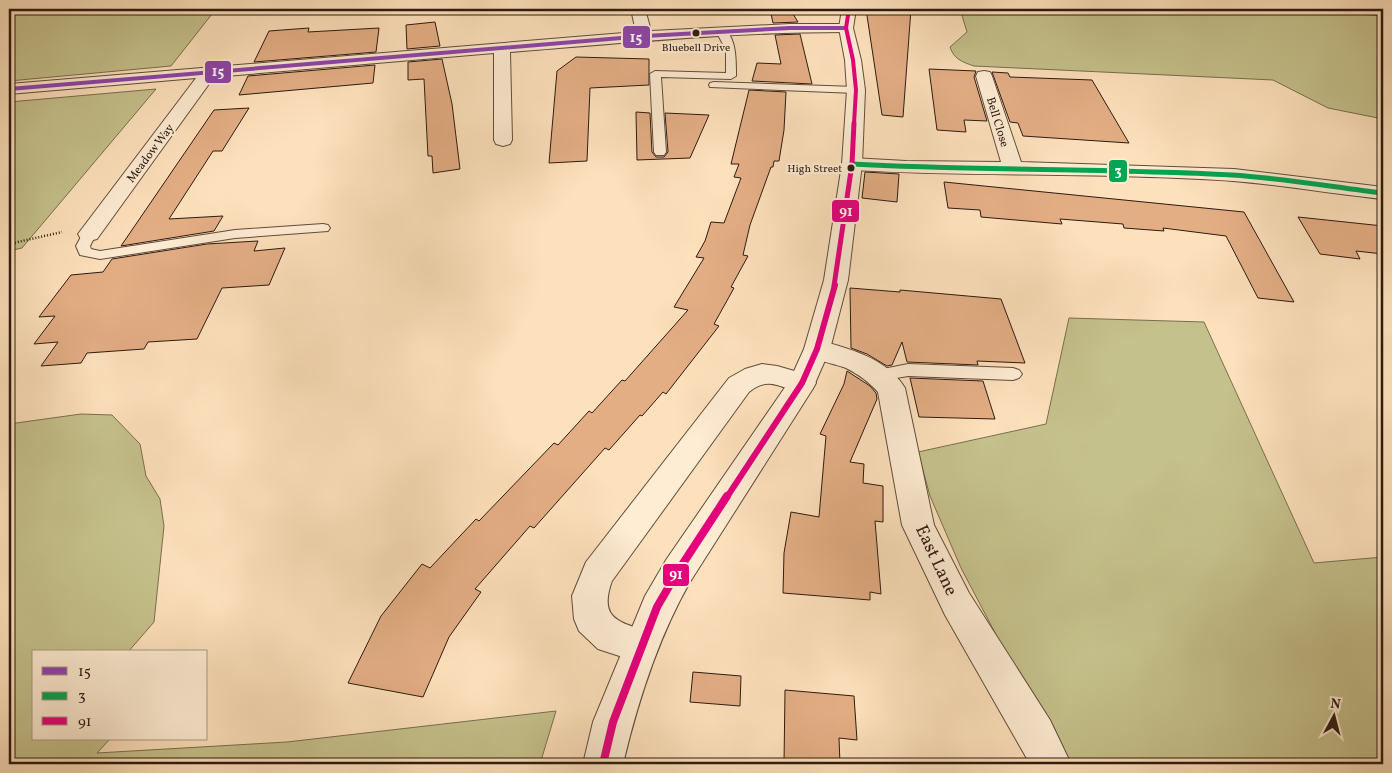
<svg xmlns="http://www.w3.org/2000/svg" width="1392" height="773" font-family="Vollkorn,serif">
	<rect width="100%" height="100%" fill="#fde1bc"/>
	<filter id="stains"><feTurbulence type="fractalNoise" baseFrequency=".004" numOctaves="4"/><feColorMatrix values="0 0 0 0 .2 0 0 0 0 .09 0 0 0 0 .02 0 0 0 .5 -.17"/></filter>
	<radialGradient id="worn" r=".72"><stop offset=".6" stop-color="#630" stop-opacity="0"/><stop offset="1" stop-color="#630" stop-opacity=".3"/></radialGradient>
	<path fill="#c5c18c" stroke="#796e4f" d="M9 9H216L171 66 9 81Z
		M960 9H1257L1383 14V119L1328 108 1273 80 974 66C962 62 954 59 950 47L967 32Z
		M156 89 22 248 9 251V102Z
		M1069 318 1204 322 1314 563 1383 557V764H1064L961 568 930 496 918 452 1046 424Z
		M81 414 112 415 140 444 146 476 160 499 164 526 154 622 128 652H34V739H110L97 753 287 742 556 711 540 764H9V424Z"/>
	<path fill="#e4ae85" stroke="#2d1a12" d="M770 9H790L798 22 773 23Z
		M866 9H911L903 117 882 115Z
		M435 22 440 46 407 49 406 25Z
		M309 28 308 32 379 28 376 52 254 62 269 31Z
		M800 34 812 84 752 81 757 63 781 64 775 35Z
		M576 57 649 59V85L590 88 587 161 549 163 557 71Z
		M442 59 452 104 460 169 433 173 432 156H428L424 79 408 80V62Z
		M375 65 373 83 239 95 248 76Z
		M929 69 976 71 974 77 987 121 964 120 966 132 937 130Z
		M992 72 1008 73 1010 77 1092 80 1129 143 1023 136 1018 123 1010 122Z
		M749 90 786 92 784 130 779 161H774L773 167H771L750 225 743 255 748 256 731 287 734 288 714 324 719 326 666 394 663 392 642 416 640 415 609 450 605 448 534 528 530 526 475 589 481 592 449 637 423 697 348 683 381 616 422 564 430 568 476 519 479 521 554 443 558 445 589 411 592 413 622 380 625 381 688 310 674 307 704 258 696 257 705 241 711 222 724 223 741 178 734 177 739 164H731Z
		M249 108 222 151H213L169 219 223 216 214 231 121 246 214 110Z
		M636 112 650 113 652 152 656 157H664L668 152 665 113 709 115 690 158 637 160Z
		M865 172 899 174 897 202 862 198Z
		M944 182 1244 212 1294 302 1258 298 1226 236 1163 228 1164 231 1124 228 1123 224 1060 219 1062 224 981 217 980 210 948 208Z
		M1298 217 1383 226V254L1356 251 1360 259 1320 254Z
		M258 241 254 251 285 248 269 285 222 288 197 339 148 342 144 349 87 353 81 363 41 366 58 342 34 344 55 316 39 317 71 275 103 272 112 259 207 244Z
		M850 288 900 292V290L1001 299 1025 363 977 361 978 365 907 362 902 342 892 365 887 366 867 354 851 348Z
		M847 371 870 386 876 393 877 399 850 462 864 464 863 483 883 486V522L875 521 881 594 870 592V600L783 593 784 553 791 512 819 517 826 436 820 434 844 384Z
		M910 378 983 381 995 419 919 417Z
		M693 672 741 676 740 706 690 702Z
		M785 690 854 696 857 740 839 738 840 764H784Z"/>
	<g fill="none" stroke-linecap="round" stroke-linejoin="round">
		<g stroke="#614c3c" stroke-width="2">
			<path id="service" d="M721 28C737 34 736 62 736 76L731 79 661 77 666 152 664 155H656L654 152 650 74 655 71 726 73V50L716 31Z
				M714 82 856 87 861 90 856 93 710 87 709 85 710 83Z
				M323 224 328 225 330 228 328 231 235 238 100 259 80 255 76 246 84 231H94L96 234 90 246 91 249 100 251 235 230Z
				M908 364 1013 368 1019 370 1022 374 1019 378 1013 380 908 376 879 381 873 379 870 375 873 371Z"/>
		</g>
		<g stroke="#614c3c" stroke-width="2">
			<path id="minor" d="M631 9H645L651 31 790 24H846L851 25 853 28 851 31 846 32C734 32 622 43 510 52L512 140 510 144 503 146 496 144 494 140V53L214 77 97 239 89 241 81 239 78 234 196 78 9 94V84L636 32Z
				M1338 9H1383V15L1345 13 1340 12Z
				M984 71 990 72 992 76 1021 162 1234 169 1383 187V199C1333 194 1283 185 1233 181 1106 172 979 177 852 170L845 168 842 164 845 160 852 158 906 161 1001 162 976 76 978 72Z
				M817 340C848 348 887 358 905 388L934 525 969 593 1050 720 1071 764H1030L945 615 902 525 878 392C869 382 858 374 846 368 833 363 811 361 804 349L808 343Z
				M762 364 777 366 812 376 816 383 812 390C786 398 775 371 749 392L612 581C597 622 623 622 654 634L659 646 654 658 641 663 598 649 579 631 574 619 572 596 586 562 729 378 745 369Z"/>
		</g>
		<g stroke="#614c3c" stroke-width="2">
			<path id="tertiary" d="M842 9H856L853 28 861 60 865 90 862 164 848 280 830 349 812 390 690 582C658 638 638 701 623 764H583L593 722 645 596 666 560 790 380 804 349 824 280 842 164 847 90 845 60 839 28Z"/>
		</g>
		<path stroke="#2d1a12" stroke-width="2.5" stroke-dasharray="1 2" stroke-linecap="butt" d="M9 244 62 232"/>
		<use href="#service" fill="#feecd3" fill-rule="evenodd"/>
		<use href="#minor" fill="#feecd3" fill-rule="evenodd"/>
		<use href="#tertiary" fill="#feecd3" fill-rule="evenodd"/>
		<g stroke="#feecd3" stroke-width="5.5">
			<path id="bus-1" d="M9 89 645 36 790 28H846"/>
		</g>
		<g stroke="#feecd3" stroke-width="8">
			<path id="bus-2" d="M852 164C979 171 1105 168 1232 175 1282 178 1333 187 1383 193"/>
		</g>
		<g stroke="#feecd3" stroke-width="5.5">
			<path id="bus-3-far3" d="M849 9 846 28 853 60 856 90 854 124"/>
		</g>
		<g stroke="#feecd3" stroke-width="8">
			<path id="bus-3-far2" d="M834 286 852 164 854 123"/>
		</g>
		<g stroke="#feecd3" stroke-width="10">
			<path id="bus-3-far1" d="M727 497 802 383 817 349 835 285"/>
		</g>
		<g stroke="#feecd3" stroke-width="12">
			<path id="bus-3" d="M603 764 613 722 657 607 678 571 727 496"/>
		</g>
		<use href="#bus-1" stroke="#8e44ad" stroke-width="4"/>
		<use href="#bus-2" stroke="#00a651" stroke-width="5"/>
		<use href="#bus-3-far3" stroke="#e5007d" stroke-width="4"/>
		<use href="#bus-3-far2" stroke="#e5007d" stroke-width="5"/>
		<use href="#bus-3-far1" stroke="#e5007d" stroke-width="6"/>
		<use href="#bus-3" stroke="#e5007d" stroke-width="8"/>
	</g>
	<g fill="#2d1a12" stroke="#feecd3" stroke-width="2">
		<circle cx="696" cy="33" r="4.5"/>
		<circle cx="851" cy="168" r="4.5"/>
	</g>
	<g text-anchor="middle" stroke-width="4.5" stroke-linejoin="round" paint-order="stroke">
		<g font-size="11" fill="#2d1a12" stroke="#feecd3">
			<text x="696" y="51">Bluebell Drive</text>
			<text x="842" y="172" text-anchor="end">High Street</text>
		</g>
		<g font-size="12" fill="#2d1a12" stroke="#feecd3">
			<text transform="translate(998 122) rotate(73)" y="4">Bell Close</text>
			<text transform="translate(150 153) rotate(-53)" y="4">Meadow Way</text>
		</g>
		<g font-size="18" fill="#2d1a12" stroke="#feecd3">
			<text transform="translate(937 560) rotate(65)" y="6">East Lane</text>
		</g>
	</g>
	<g stroke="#feecd3" stroke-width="2">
		<rect x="622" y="25" width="29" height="24" rx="5" fill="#8e44ad"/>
		<rect x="204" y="60" width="28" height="24" rx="5" fill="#8e44ad"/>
		<rect x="1108" y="159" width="20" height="24" rx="5" fill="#00a651"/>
		<rect x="831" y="199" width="29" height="24" rx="5" fill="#e5007d"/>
		<rect x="662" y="563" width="28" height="24" rx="5" fill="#e5007d"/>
	</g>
	<g font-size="14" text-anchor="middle" font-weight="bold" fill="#fff">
		<text x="636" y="42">15</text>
		<text x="218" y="76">15</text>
		<text x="1118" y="175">3</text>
		<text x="846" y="216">91</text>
		<text x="676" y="579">91</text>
	</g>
	<rect width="1392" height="773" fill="none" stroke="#fde1bc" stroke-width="30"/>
	<rect x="10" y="10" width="1372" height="753" fill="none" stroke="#2d1a12" stroke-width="2.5"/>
	<rect x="15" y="15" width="1362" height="743" fill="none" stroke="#2d1a12"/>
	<rect x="32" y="650" width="175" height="90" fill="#feecd3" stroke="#aa9886"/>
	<rect x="42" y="667" width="25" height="8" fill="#8e44ad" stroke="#aa9886"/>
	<text x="78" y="676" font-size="15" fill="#2d1a12">15</text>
	<rect x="42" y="692" width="25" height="8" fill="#00a651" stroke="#aa9886"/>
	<text x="78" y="700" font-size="15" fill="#2d1a12">3</text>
	<rect x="42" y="717" width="25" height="8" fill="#e5007d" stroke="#aa9886"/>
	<text x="78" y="726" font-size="15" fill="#2d1a12">91</text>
	<g transform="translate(1334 716) rotate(7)" stroke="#feecd3" stroke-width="4" paint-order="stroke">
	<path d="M0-4L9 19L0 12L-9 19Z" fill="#2d1a12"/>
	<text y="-8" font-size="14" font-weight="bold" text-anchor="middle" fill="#2d1a12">N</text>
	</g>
	<rect width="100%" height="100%" filter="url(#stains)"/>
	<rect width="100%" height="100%" fill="url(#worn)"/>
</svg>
